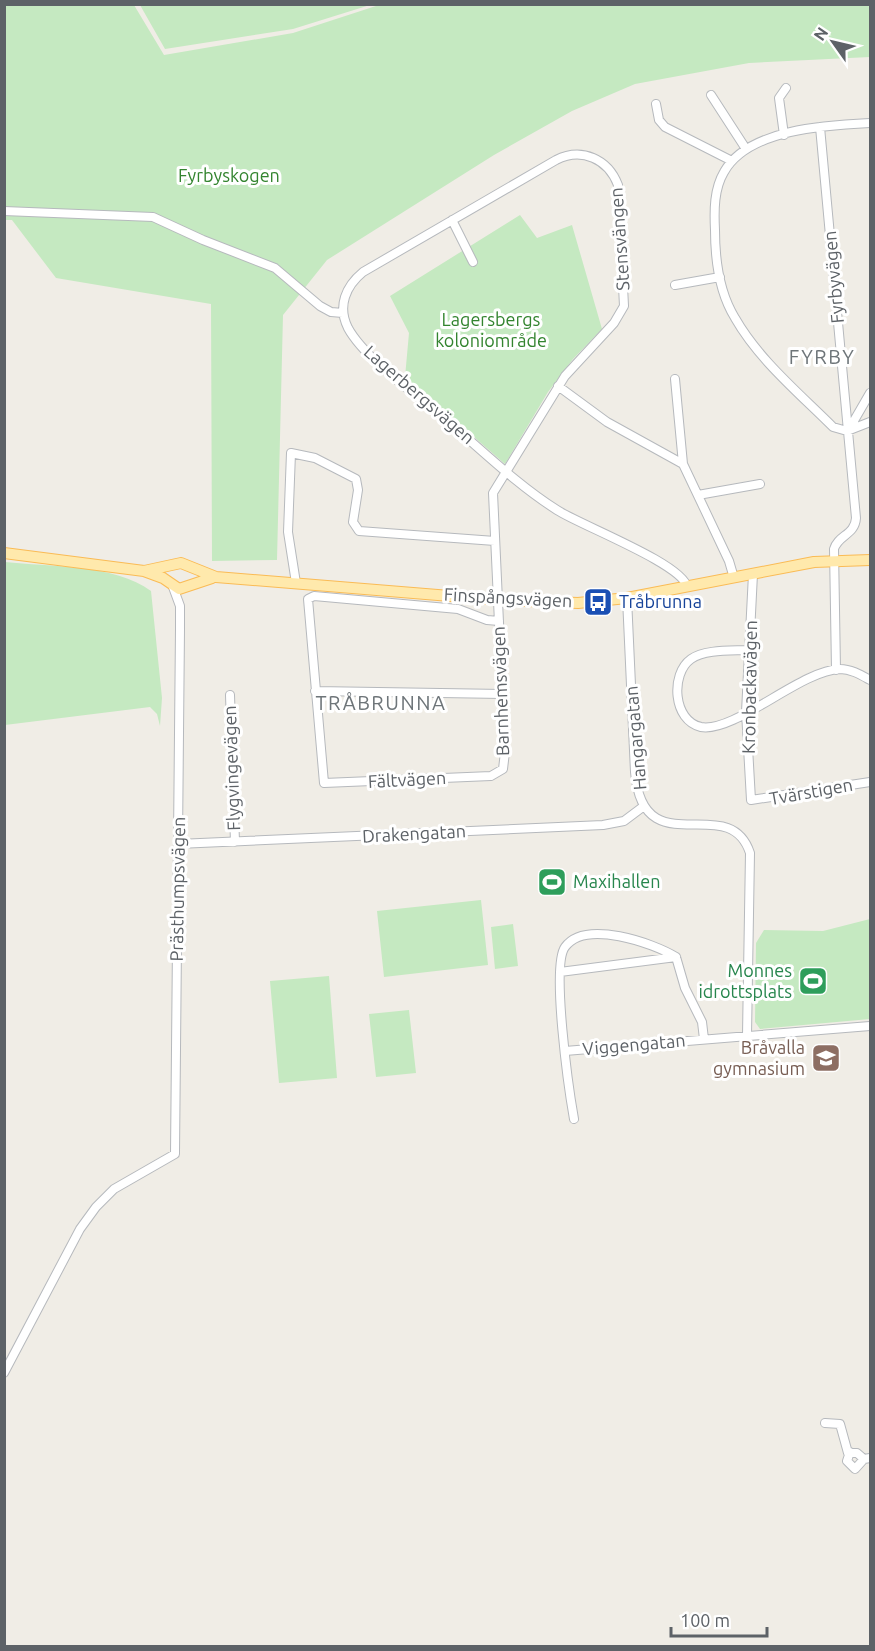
<svg xmlns="http://www.w3.org/2000/svg" width="875" height="1651" font-family="Ubuntu,sans-serif">
	<rect width="100%" height="100%" fill="#f0ede6"/>
	<path fill="#c5e9c1" d="M5 5H134L164 55 293 33 379 5H870V57L749 63 635 84 572 111 494 155 327 260 283 315 277 560 212 561 211 304 56 278 12 220H5Z
		M140 5H370L293 29 165 49Z
		M520 215 537 238 572 225 602 329 573 359 548 392 505 464 405 377 409 333 390 296Z
		M5 562C49 567 115 564 151 591L162 698 160 726 157 714 150 707 5 725Z
		M481 900 488 965 384 977 377 911Z
		M870 919V1019L760 1029 755 1022 756 943 764 930 823 931Z
		M513 924 518 966 495 969 491 927Z
		M329 976 337 1078 279 1083 270 981Z
		M409 1010 416 1073 376 1077 369 1014Z"/>
	<g fill="none" stroke-linecap="round" stroke-linejoin="round">
		<g stroke="#b6b9bd" stroke-width="10">
			<path id="minor" d="M711 95 746 149
				M656 104 659 120 665 127 732 161
				M870 123C827 125 748 129 724 172 714 189 714 210 715 230 715 259 719 292 735 318 759 360 799 393 833 427L847 431 870 422
				M820 127 856 518C855 535 838 535 834 549L836 670
				M784 135 779 98 786 88
				M4 211 153 217 203 240 275 268 320 306 331 312 343 313
				M452 220 473 262
				M675 285 720 277
				M675 379 683 464
				M558 386 607 422 683 464 729 561 734 578
				M848 431 870 393
				M698 495 760 484
				M753 574 746 712 751 800 870 782
				M296 583 288 532 291 453 315 458 356 479 358 490 353 522 359 531 495 541
				M627 598 635 772C643 868 729 789 750 853L747 1035
				M499 621 487 620 458 609 314 596 308 599 324 783 491 776 503 769 505 752 493 493 565 376 614 323 624 306 618 185C608 159 582 147 556 160L363 272C346 286 337 306 348 328 365 359 417 395 444 418 481 449 516 484 557 510 580 525 683 564 687 587
				M749 650C732 651 705 649 691 659 670 674 673 721 701 727 735 733 801 670 840 669 851 669 861 675 870 680
				M315 691 503 694
				M230 695 235 842
				M178 844 603 825 624 821 644 806
				M560 972 676 957 685 988 702 1022 704 1039
				M565 1051 870 1026
				M574 1119C569 1091 551 966 565 947 585 919 653 943 676 957
				M4 1373 80 1229 96 1207 114 1189 175 1154 180 629V606L173 587
				M825 1423 840 1424 848 1453H857L864 1459 870 1458
				M850 1452 847 1461 855 1469 864 1459"/>
		</g>
		<g stroke="#fabb55" stroke-width="12">
			<path id="major" d="M4 553 144 571 163 578 179 589 212 578
				M144 571 181 563 216 577 499 600 578 603 627 598 814 562 870 560"/>
		</g>
		<use href="#minor" stroke="#fff" stroke-width="8"/>
		<use href="#major" stroke="#ffe9ac" stroke-width="10"/>
	</g>
	<defs>
		<g id="bus-square" transform="scale(1.5)"><rect x="-9" y="-9" width="18" height="18" rx="4" fill="#1a4fb4" stroke="#fff"/><path d="M-5-6H5V4H4V6H2V4H-2V6H-4V4H-5ZM-3.5-4V0h7V-4ZM-3.5 1.2v1.5H-2V1.2ZM2 1.2v1.5H3.5V1.2Z" fill="#fff"/></g>
		<g id="stadium-square" transform="scale(1.5)"><rect x="-9" y="-9" width="18" height="18" rx="4" fill="#2e9e5b" stroke="#fff"/><path d="M0-5a6.5 5 0 1 0 0 10a6.5 5 0 1 0 0-10ZM-3.5-1.8h7v3.6h-7Z" fill="#fff"/></g>
		<g id="school-square" transform="scale(1.5)"><rect x="-9" y="-9" width="18" height="18" rx="4" fill="#8d6e63" stroke="#fff"/><path d="M0-5L7-2L0 1L-7-2ZM-4 1L0 2.5L4 1V4Q0 6-4 4Z" fill="#fff"/></g>
	</defs>
	<g fill-rule="evenodd">
		<use href="#bus-square" x="598" y="602"/>
		<use href="#stadium-square" x="552" y="882"/>
		<use href="#stadium-square" x="813" y="981"/>
		<use href="#school-square" x="826" y="1058"/>
	</g>
	<g text-anchor="middle" stroke-width="6" stroke-linejoin="round" paint-order="stroke">
		<g font-size="18" fill="#33842f" stroke="#fff">
			<text x="229" y="182">Fyrbyskogen</text>
			<text x="491" y="326">Lagersbergs<tspan x="491" dy="21">koloniområde</tspan></text>
		</g>
		<g font-size="18" fill="#5d6267" stroke="#fff">
			<text transform="translate(620 239) rotate(-94)" y="6">Stensvängen</text>
			<text transform="translate(834 277) rotate(-95)" y="6">Fyrbyvägen</text>
			<text transform="translate(419 395) rotate(41)" y="6">Lagerbergsvägen</text>
			<text transform="translate(508 598) rotate(3)" y="6">Finspångsvägen</text>
			<text transform="translate(750 687) rotate(-89)" y="6">Kronbackavägen</text>
			<text transform="translate(501 691) rotate(-92)" y="6">Barnhemsvägen</text>
			<text transform="translate(636 738) rotate(-95)" y="6">Hangargatan</text>
			<text transform="translate(232 768) rotate(-92)" y="6">Flygvingevägen</text>
			<text transform="translate(407 780) rotate(-3)" y="6">Fältvägen</text>
			<text transform="translate(811 792) rotate(-10)" y="6">Tvärstigen</text>
			<text transform="translate(414 834) rotate(-3)" y="6">Drakengatan</text>
			<text transform="translate(178 889) rotate(-89)" y="6">Prästhumpsvägen</text>
			<text transform="translate(634 1045) rotate(-5)" y="6">Viggengatan</text>
		</g>
		<g font-size="18" fill="#164399" stroke="#fff" text-anchor="start">
			<text x="619" y="608">Tråbrunna</text>
		</g>
		<g font-size="18" fill="#27864d" stroke="#fff" text-anchor="start">
			<text x="573" y="888">Maxihallen</text>
			<text x="792" y="977" text-anchor="end">Monnes<tspan x="792" dy="21">idrottsplats</tspan></text>
		</g>
		<g font-size="18" fill="#785e54" stroke="#fff" text-anchor="end">
			<text x="805" y="1054">Bråvalla<tspan x="805" dy="21">gymnasium</tspan></text>
		</g>
		<g font-size="20" letter-spacing="1.5" fill="#6e7579" stroke="#fff">
			<text x="822" y="364">FYRBY</text>
			<text x="381" y="710">TRÅBRUNNA</text>
		</g>
	</g>
	<rect width="875" height="1651" fill="none" stroke="#5d6267" stroke-width="12"/>
	<g transform="translate(833 42) rotate(304)" stroke="#ffffff" stroke-width="4.5" paint-order="stroke">
	<path d="M0-4.5L10 22L0 15L-10 22Z" fill="#5d6267"/>
	<text y="-9" font-size="16" font-weight="bold" text-anchor="middle" fill="#5d6267">N</text>
	</g>
	<path d="M671 1627v9h96v-9" fill="none" stroke="#5d6267" stroke-width="3"/>
	<text x="680" y="1627" font-size="18" fill="#5d6267" stroke="#ffffff" stroke-width="4.5" paint-order="stroke">100 m</text>
</svg>
